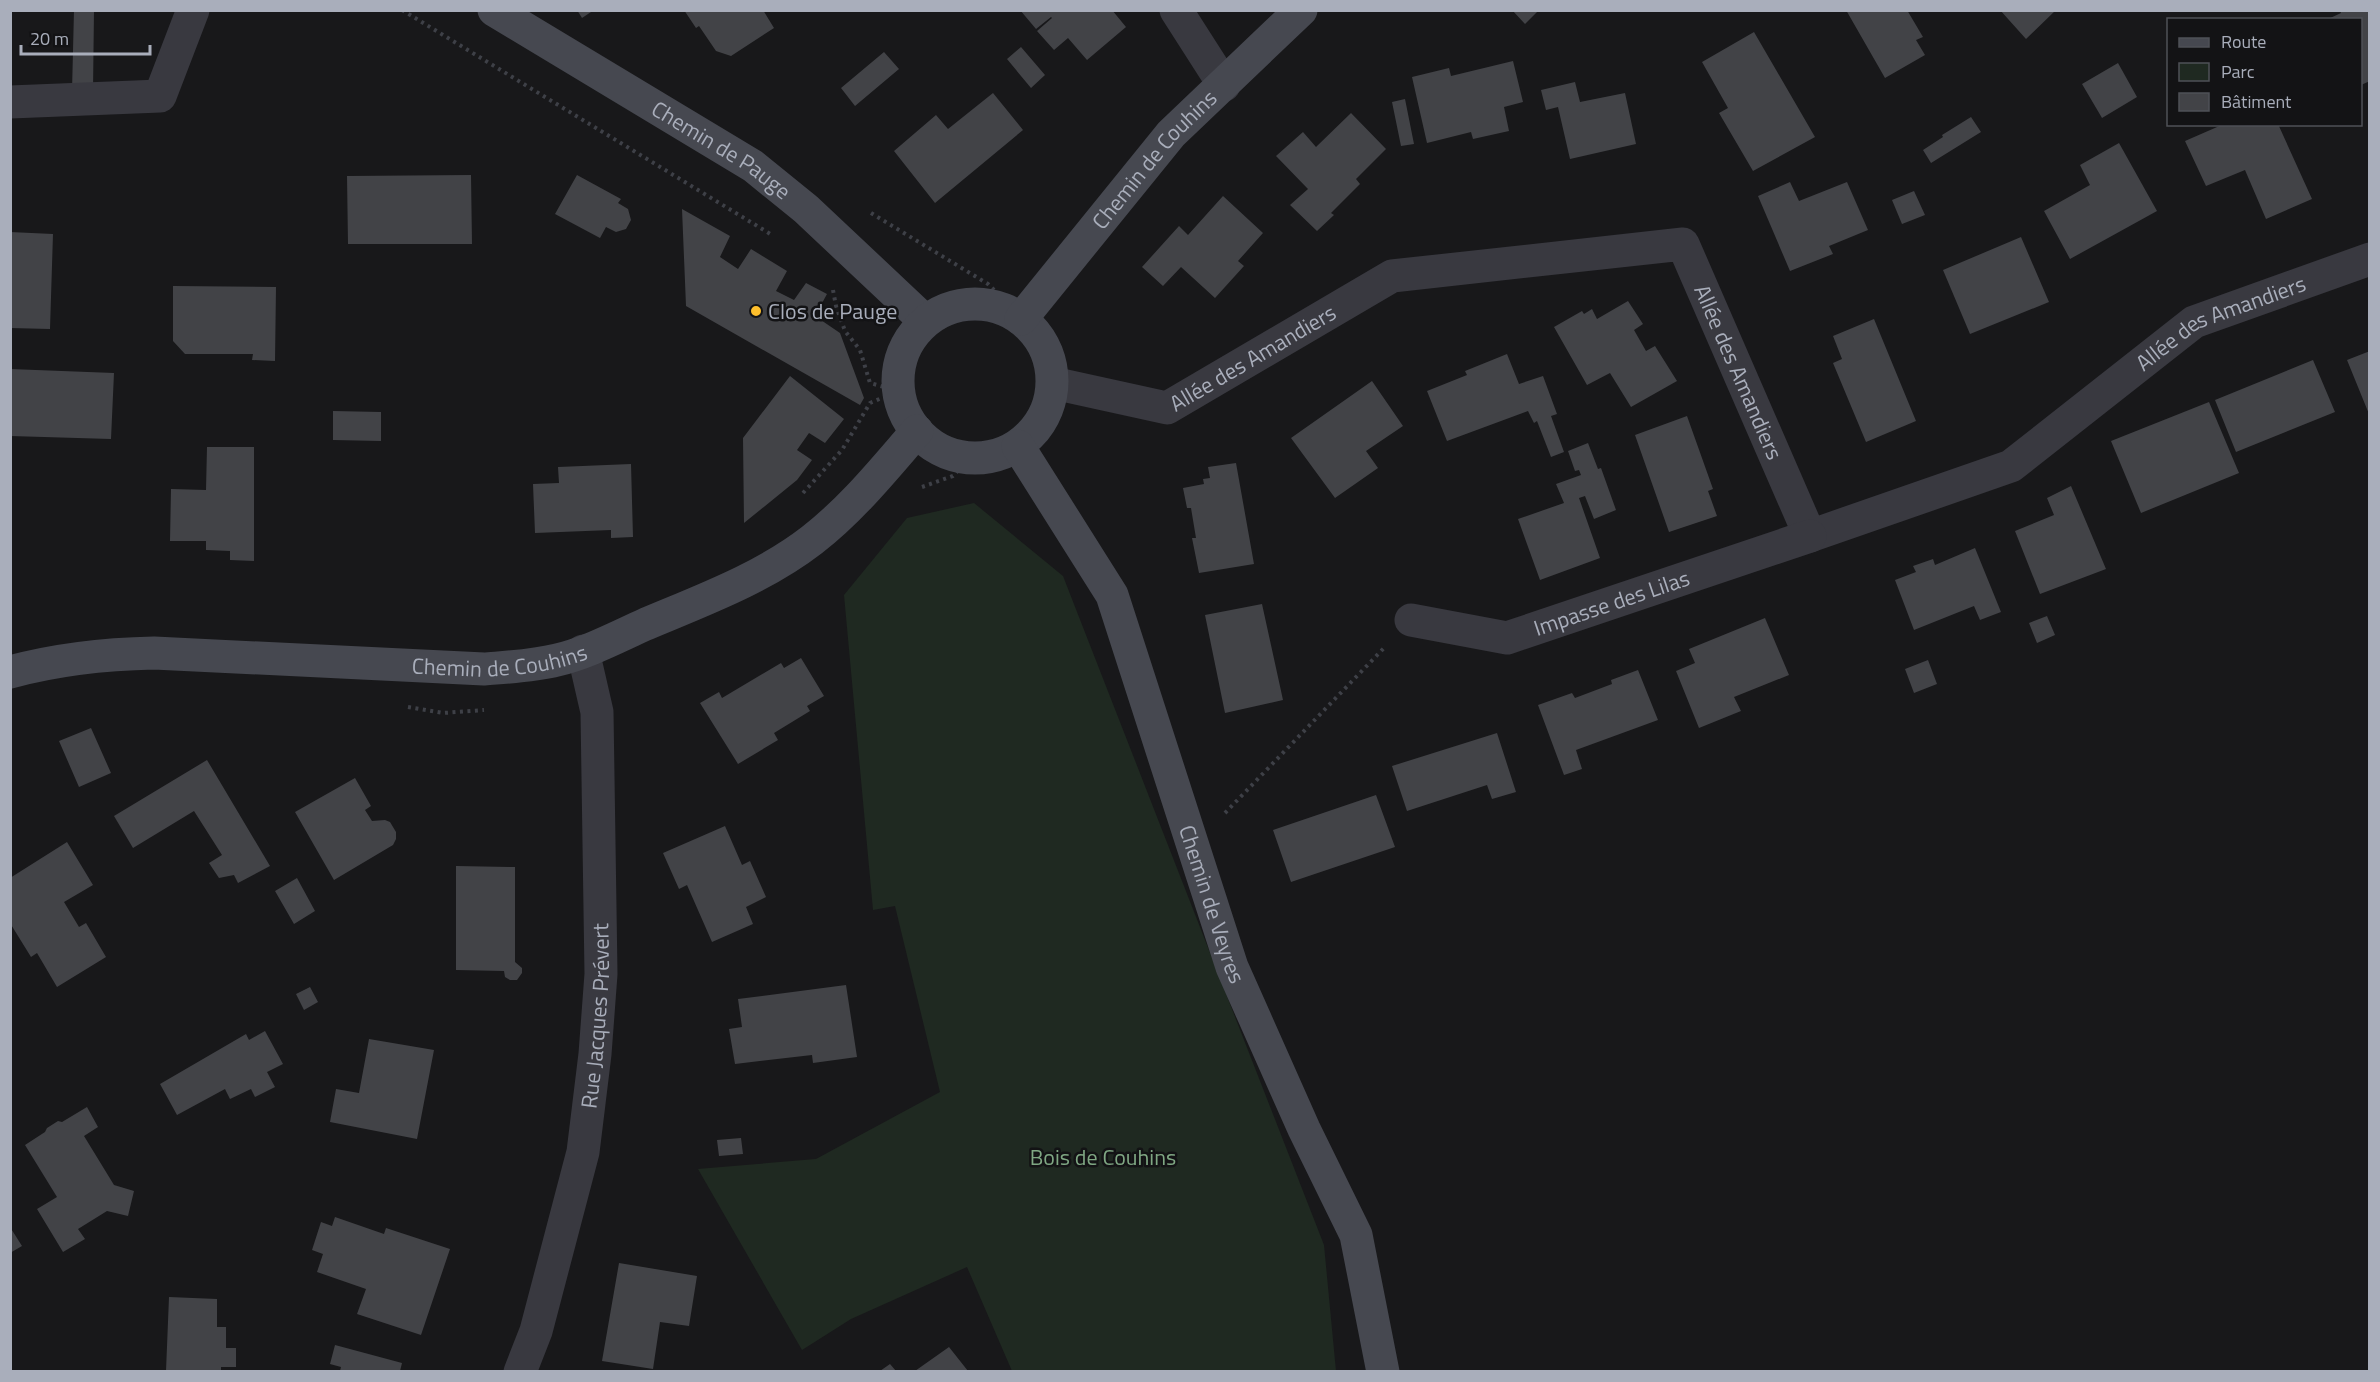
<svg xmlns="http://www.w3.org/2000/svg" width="2380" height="1382" font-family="'Titillium Web',sans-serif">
	<rect width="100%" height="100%" fill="#18181a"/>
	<path fill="#1f2921" d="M974 503 1063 576 1324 1245 1336 1371H1012L967 1267 851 1319 802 1350 698 1169 816 1159 940 1092 895 906 873 910 844 595 907 518Z"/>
	<path fill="#424347" d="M74 10H94L93 91H72Z
		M577 10H594L582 18Z
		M684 10H763L774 28 731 56 716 51 699 26 696 28Z
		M1020 10H1112L1126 27 1087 60 1068 38 1054 50 1037 31 1052 18 1051 17 1036 29Z
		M1512 10H1539L1525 24Z
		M1846 10H1907L1923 37 1916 40 1925 55 1885 78Z
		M2000 10H2056L2026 39Z
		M2340 10H2370V81L2361 85V20H2326L2341 13Z
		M1754 32 1815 137 1753 171 1719 113 1728 108 1702 62Z
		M1021 47 1045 75 1031 88 1007 59Z
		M884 52 899 69 855 106 841 88Z
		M1513 61 1523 102 1504 107 1509 131 1473 139 1471 132 1427 143 1412 77 1449 68 1451 76Z
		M2118 63 2137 97 2102 118 2082 84Z
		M1575 82 1580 102 1625 93 1636 144 1570 159 1558 107 1546 110 1541 90Z
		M993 93 1023 130 935 203 894 151 936 115 948 129Z
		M1405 99 1414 144 1401 146 1392 102Z
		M1351 113 1386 149 1356 179 1360 184 1331 213 1334 215 1317 231 1290 205 1308 189 1276 156 1303 132 1316 147Z
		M1971 117 1981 132 1931 163 1923 150 1943 137 1942 135Z
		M2224 124H2278L2312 199 2266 219 2245 170 2206 186 2185 141Z
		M2119 143 2157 211 2070 259 2044 211 2090 185 2080 165Z
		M471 175 472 244H348L347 176Z
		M577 175 621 199 618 203 628 209 631 220 626 229 616 232 606 227 600 238 555 214Z
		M1790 182 1799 201 1847 182 1868 230 1829 246 1833 254 1790 271 1758 196Z
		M1914 191 1925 215 1902 224 1892 200Z
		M1223 196 1263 233 1238 261 1244 266 1215 298 1181 267 1163 286 1142 267 1179 226 1188 235Z
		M682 209 730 236 720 257 738 269 751 249 787 271 776 291 794 300 806 283 827 294 815 316 840 333 864 398 860 405 686 306Z
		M10 232 53 234 50 329 10 328Z
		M2021 237 2049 302 1970 334 1943 270Z
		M173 286 276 287 275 361 252 360 253 354H185L173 341Z
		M1628 301 1643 324 1634 330 1646 351 1655 346 1677 381 1631 407 1610 373 1587 385 1554 327 1582 311 1584 314 1592 309 1597 319Z
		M1874 319 1916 421 1866 442 1833 363 1842 359 1833 336Z
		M2370 351V414H2369L2347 360Z
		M1507 354 1519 384 1543 376 1557 414 1551 416 1564 452 1551 457 1537 421 1534 423 1528 411 1447 441 1427 391 1467 375 1465 371Z
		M2313 360 2335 412 2236 452 2215 400Z
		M10 369 114 373 111 439 10 436Z
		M790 376 844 419 825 443 809 433 797 450 812 460 797 480 744 523 743 438Z
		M1372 381 1403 426 1366 451 1378 468 1335 498 1291 438Z
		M2209 402 2239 473 2141 513 2111 441Z
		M333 411 381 412V441L333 440Z
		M1687 416 1713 489 1708 491 1717 516 1669 532 1635 435Z
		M1588 443 1598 469 1601 468 1616 510 1594 519 1585 496 1579 498 1600 558 1540 580 1518 519 1564 503 1556 484 1581 475 1579 470 1575 471 1568 451Z
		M207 447H254V561L230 560V551L206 550V541H170L171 489 206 490Z
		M1236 463 1254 564 1199 573 1192 538H1196L1191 508H1187L1183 488 1204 484 1203 479 1210 478 1208 467Z
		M631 464 633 537 611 538V530L535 533 533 484 559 483 558 467Z
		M2071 486 2106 569 2040 594 2015 531 2054 515 2047 498Z
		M1975 548 2001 612 1980 620 1974 606 1914 630 1895 580 1916 572 1913 566 1933 559 1935 565Z
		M1262 604 1283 700 1225 713 1205 615Z
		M2047 616 2055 635 2037 643 2029 623Z
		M1765 618 1789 675 1734 697 1741 711 1699 728 1676 671 1695 663 1689 649Z
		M801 658 824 696 807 706 810 711 774 733 778 740 738 764 700 703 719 692 722 698 781 663 784 668Z
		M1928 660 1937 684 1914 693 1905 669Z
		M1638 670 1658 720 1576 750 1582 769 1564 775 1538 705 1572 693 1575 698 1612 684 1611 680Z
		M91 728 111 773 79 787 59 741Z
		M1497 733 1516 792 1492 799 1487 785 1407 811 1392 766Z
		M207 760 270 866 238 883 234 875 219 878 209 863 222 855 194 811 133 848 114 816Z
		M355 778 371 806 365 810 372 821 385 820 390 822 396 832V839L393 845 334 880 295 812Z
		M1376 795 1395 847 1291 882 1273 830Z
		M725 826 742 865 750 861 766 897 746 907 753 924 712 942 687 885 679 889 663 853Z
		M67 842 93 885 64 902 79 927 86 923 106 957 57 987 37 953 31 957 10 923V878Z
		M456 866 515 867V962L522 968V973L517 980H510L505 977 504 971 456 970Z
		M297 878 315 911 294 924 275 891Z
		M846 985 857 1057 813 1063 812 1055 735 1064 729 1029 742 1027 738 999Z
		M310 987 318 1002 304 1010 296 994Z
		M265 1031 283 1064 267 1072 275 1087 255 1097 251 1089 230 1099 225 1089 177 1115 160 1084 246 1034 249 1040Z
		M369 1039 434 1050 417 1139 330 1122 336 1089 359 1093Z
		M87 1107 98 1127 84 1136 114 1185 134 1191 128 1216 107 1211 78 1229 85 1239 63 1252 37 1209 57 1197 25 1145 45 1132 47 1128 58 1121 62 1122Z
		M741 1138 743 1154 719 1156 717 1140Z
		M335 1217 384 1234 386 1228 450 1249 421 1335 357 1314 366 1289 317 1272 323 1254 312 1250 321 1222 332 1226Z
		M10 1227 22 1246 10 1253Z
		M619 1263 697 1276 689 1326 660 1322 653 1369 602 1361Z
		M169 1297 217 1299V1327H226V1348H236V1367H221V1371H166Z
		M335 1345 402 1363 400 1371H340L341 1367 330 1364Z
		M949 1347 968 1371H915Z
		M890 1364 896 1371H880Z"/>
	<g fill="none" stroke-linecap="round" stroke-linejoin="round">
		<path stroke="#3e4047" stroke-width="4" stroke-dasharray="3 4.5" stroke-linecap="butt" d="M402 10 772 235
			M871 213 988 284 994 290
			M833 290 836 306 845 331 860 350 870 383 898 391
			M922 487 953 476 970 458
			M803 493 842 450 870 403 898 391
			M408 707 443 713 484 710
			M1225 813 1384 648"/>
		<g stroke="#393940" stroke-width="33">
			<path d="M1176 10 1224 85"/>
			<path d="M10 102 160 96 193 10"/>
			<path id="s1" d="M1053 383 1167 408 1392 276 1683 244 1810 536 2011 466 2194 322 2370 259"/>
			<path id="s2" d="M1411 620 1507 638 1810 536"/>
			<path id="s3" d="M520 1372 536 1331 583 1152 595 1054 601 974 597 712 583 651"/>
		</g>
		<g stroke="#464850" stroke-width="33">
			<path id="s4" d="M494 10 753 166 806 209 925 321"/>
			<circle cx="975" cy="381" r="77"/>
			<path id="s5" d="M1021 319 1171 134 1301 10"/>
			<path id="s6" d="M1018 446 1112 595 1232 967 1304 1129 1356 1235 1383 1372"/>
			<path id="s7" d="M10 672C58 659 105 654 154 653L484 669C509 667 533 666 557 660 587 653 617 637 646 624 703 600 763 578 812 540 852 509 884 469 917 431"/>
		</g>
	</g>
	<circle fill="#febf2c" stroke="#131315" stroke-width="2" cx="756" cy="311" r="6"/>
	<g text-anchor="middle" stroke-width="5" stroke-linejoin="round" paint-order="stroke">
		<g font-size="22" fill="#a9aebb" stroke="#131315">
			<text dy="8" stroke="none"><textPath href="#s4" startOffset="267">Chemin de Pauge</textPath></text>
			<text dy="8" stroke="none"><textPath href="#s5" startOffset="208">Chemin de Couhins</textPath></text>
			<text dy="8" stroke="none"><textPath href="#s1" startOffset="1458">Allée des Amandiers</textPath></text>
			<text dy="8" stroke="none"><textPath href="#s1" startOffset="216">Allée des Amandiers</textPath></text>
			<text dy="8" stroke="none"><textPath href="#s1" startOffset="810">Allée des Amandiers</textPath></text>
			<text dy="8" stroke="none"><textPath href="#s2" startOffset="208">Impasse des Lilas</textPath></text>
			<text dy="8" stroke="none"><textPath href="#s7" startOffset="492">Chemin de Couhins</textPath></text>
			<text dy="8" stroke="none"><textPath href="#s6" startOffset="501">Chemin de Veyres</textPath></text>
			<text dy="8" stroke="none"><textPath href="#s3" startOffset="366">Rue Jacques Prévert</textPath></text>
		</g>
		<g font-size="22" fill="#a9aebb" stroke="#131315" text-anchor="start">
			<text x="768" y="319">Clos de Pauge</text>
		</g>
		<g font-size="22" fill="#7fa783" stroke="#131315">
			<text x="1103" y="1165">Bois de Couhins</text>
		</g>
	</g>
	<rect width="2380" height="1382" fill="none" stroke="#a9aebb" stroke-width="24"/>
	<rect x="2167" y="18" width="195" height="108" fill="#131315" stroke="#4f5157" stroke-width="1.5"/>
	<rect x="2179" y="38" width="30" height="9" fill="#464850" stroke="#4f5157" stroke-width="1.5"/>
	<text x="2221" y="48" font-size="18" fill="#a9aebb">Route</text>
	<rect x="2179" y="63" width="30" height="18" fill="#1f2921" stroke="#4f5157" stroke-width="1.5"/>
	<text x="2221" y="78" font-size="18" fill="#a9aebb">Parc</text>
	<rect x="2179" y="93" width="30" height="18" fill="#424347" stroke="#4f5157" stroke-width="1.5"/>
	<text x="2221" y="108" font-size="18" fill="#a9aebb">Bâtiment</text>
	<path d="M21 45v9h129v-9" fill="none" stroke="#a9aebb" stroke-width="3"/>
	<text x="30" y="45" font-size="18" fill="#a9aebb" stroke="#131315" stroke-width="4.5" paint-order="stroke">20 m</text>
</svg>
